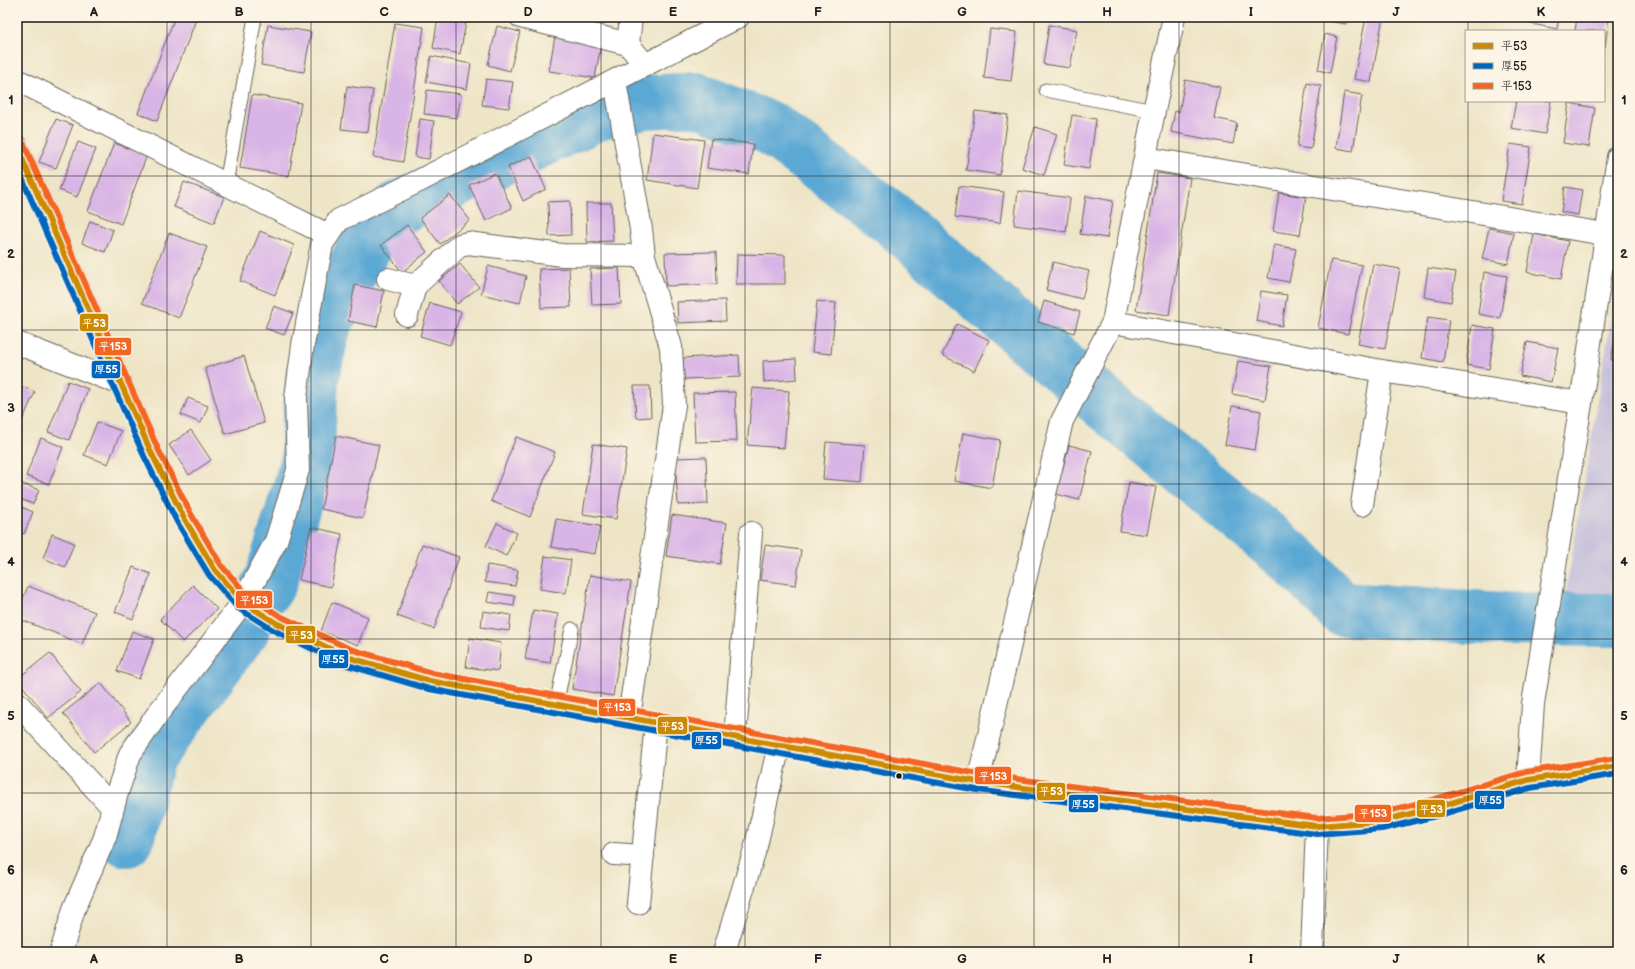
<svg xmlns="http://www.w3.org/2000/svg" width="1635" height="969" font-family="'Balsamiq Sans','Klee One',sans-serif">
	<rect width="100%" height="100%" fill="#fcf5e5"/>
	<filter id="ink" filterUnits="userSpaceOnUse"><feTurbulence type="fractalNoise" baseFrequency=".025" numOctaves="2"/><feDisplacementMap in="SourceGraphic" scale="8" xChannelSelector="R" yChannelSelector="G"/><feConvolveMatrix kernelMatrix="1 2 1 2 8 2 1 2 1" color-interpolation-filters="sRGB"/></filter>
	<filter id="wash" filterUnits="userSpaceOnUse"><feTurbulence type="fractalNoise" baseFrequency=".012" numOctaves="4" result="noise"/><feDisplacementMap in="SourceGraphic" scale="16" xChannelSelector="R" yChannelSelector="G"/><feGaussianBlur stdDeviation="0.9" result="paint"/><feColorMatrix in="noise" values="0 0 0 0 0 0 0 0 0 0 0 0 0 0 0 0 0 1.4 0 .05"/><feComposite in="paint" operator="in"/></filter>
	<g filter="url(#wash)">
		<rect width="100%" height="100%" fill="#eee5c7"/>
		<path fill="#c6c0da" d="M1618 276V616H1562Z"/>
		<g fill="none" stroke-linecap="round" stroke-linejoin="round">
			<path stroke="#5ca8d4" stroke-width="54" d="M266 589 271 580 308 460 309 425 312 379 324 327 344 284 369 240 398 208 601 112 645 102 696 99 772 129 891 218 1094 395 1296 562 1342 609 1504 619 1618 620
				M127 840 148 757 244 628"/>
		</g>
		<g id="blocks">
			<path fill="#d9b4e6" d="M175 17H197L157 121 138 113Z
				M438 17H467L460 54 433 48Z
				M1328 17H1347L1346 24 1327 21Z
				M1366 17H1383L1371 82 1354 79Z
				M1528 17H1559L1557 29 1527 23Z
				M1577 17H1609L1605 47 1604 31H1575Z
				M395 23 424 27 403 162 373 157Z
				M268 25 311 32 304 72 261 65Z
				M1049 25 1077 30 1070 68 1043 64Z
				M497 26 520 32 510 71 488 65Z
				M990 29 1017 32 1011 81 984 78Z
				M1325 34 1337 37 1330 73 1318 70Z
				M555 36 601 44 595 78 549 71Z
				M431 56 471 64 467 89 426 82Z
				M486 79 513 82 509 108 482 105Z
				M1185 80 1220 87 1214 118 1237 123 1233 144 1171 132 1175 111 1179 112Z
				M1307 83 1321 86 1311 149 1297 147Z
				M347 86 373 90 368 132 341 129Z
				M427 90 461 94 457 118 424 114Z
				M1344 92 1362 95 1353 151 1336 148Z
				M252 95 301 103 289 176 240 168Z
				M1516 101H1551L1545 134 1511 128Z
				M1569 103 1595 108 1589 147 1563 143Z
				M975 111 1008 115 1000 175 966 170Z
				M1072 115 1096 119 1089 169 1064 165Z
				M56 119 73 125 56 168 39 162Z
				M420 119 434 121 429 159 415 157Z
				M1035 127 1057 134 1044 175 1022 168Z
				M653 133 704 140 697 188 647 180Z
				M711 139 753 144 749 174 707 168Z
				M78 142 96 149 77 197 59 190Z
				M114 143 147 155 121 224 88 211Z
				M1510 144 1531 147 1522 204 1501 201Z
				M531 156 546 189 523 201 508 167Z
				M495 173 512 208 486 221 469 185Z
				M1157 173 1190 178 1169 315 1136 310Z
				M184 182 224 197 214 223 174 207Z
				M959 186 1004 192 1000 223 955 217Z
				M1565 187 1582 190 1578 215 1561 212Z
				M1018 191 1070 198 1066 232 1014 225Z
				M1279 193 1306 197 1300 235 1273 231Z
				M450 195 470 220 440 244 420 218Z
				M1086 196 1113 201 1107 238 1080 234Z
				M570 201 571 235 549 236 548 202Z
				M586 203H611L613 241 587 242Z
				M90 221 113 230 105 252 82 243Z
				M407 225 427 252 402 272 381 245Z
				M1489 228 1514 233 1508 264 1482 259Z
				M260 231 294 245 275 295 240 281Z
				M169 233 207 247 179 318 142 303Z
				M1534 234 1568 241 1561 279 1527 272Z
				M1274 245 1296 249 1289 282 1268 278Z
				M716 252 717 284 666 286 665 253Z
				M737 254 785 255V284H736Z
				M1331 260 1362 265 1348 334 1318 328Z
				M1053 262 1089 271 1082 299 1046 290Z
				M460 264 479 287 457 304 439 281Z
				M1373 264 1400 269 1385 349 1358 344Z
				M488 266 526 276 520 303 481 294Z
				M569 268 571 307 541 308 539 269Z
				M619 268 621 304 592 305 590 269Z
				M1428 268 1456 272 1451 302 1424 297Z
				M1484 272 1507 276 1500 318 1478 314Z
				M355 285 384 291 377 327 348 321Z
				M1261 291 1287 295 1282 326 1256 321Z
				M725 300 726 321 678 323 677 302Z
				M817 301 836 303 831 354 812 352Z
				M1044 301 1080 312 1074 333 1038 322Z
				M430 303 461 312 450 345 420 336Z
				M274 306 293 313 284 335 265 328Z
				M1428 317 1449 320 1443 362 1422 358Z
				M957 324 989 340 974 371 942 355Z
				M1472 325 1495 329 1489 369 1466 365Z
				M1617 326 1618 327V361L1611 360Z
				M1527 342 1558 348 1551 382 1520 376Z
				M739 355 740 377 684 379 683 358Z
				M244 356 264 423 225 434 205 368Z
				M796 359 797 379 764 382 763 361Z
				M1238 361 1271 366 1265 400 1232 394Z
				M68 381 88 389 69 440 48 432Z
				M17 384 35 392 17 432Z
				M634 386H650L651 417 636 418Z
				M753 388 789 391 784 448 747 445Z
				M735 392 737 441 695 442 693 393Z
				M188 398 208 406 201 423 181 415Z
				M1232 406 1261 411 1255 450 1225 445Z
				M97 422 121 431 108 464 84 455Z
				M191 430 211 460 189 475 169 445Z
				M963 433 1000 440 992 488 954 481Z
				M336 436 379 445 363 518 321 509Z
				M516 437 555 452 530 517 491 501Z
				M41 438 63 447 49 484 26 476Z
				M826 442 865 445 862 482 823 479Z
				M593 444 627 449 616 519 583 514Z
				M1069 445 1092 451 1079 500 1056 494Z
				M706 457 708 504 678 505 675 458Z
				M18 482 39 490 33 504 17 498Z
				M1129 482 1156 487 1147 535 1120 531Z
				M17 505 33 512 24 534 17 532Z
				M672 515 727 523 720 564 666 556Z
				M556 519 600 526 595 554 551 547Z
				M497 523 517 533 506 556 486 546Z
				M311 527 342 534 331 587 299 580Z
				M52 534 74 543 65 567 43 558Z
				M422 544 459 557 434 629 397 616Z
				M765 545 801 550 796 585 760 580Z
				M545 556 571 560 566 593 540 589Z
				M487 565 518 570 515 586 485 582Z
				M133 567 151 574 133 619 115 612Z
				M590 575 631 582 613 696 572 689Z
				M193 585 217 609 183 642 160 619Z
				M28 586 95 612 82 644 17 618V614Z
				M489 592 515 596 514 606 487 602Z
				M332 602 368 617 358 645 321 631Z
				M533 610 558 614 550 663 525 659Z
				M483 611 511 615 509 631 481 627Z
				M132 631 154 639 139 679 117 671Z
				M470 638 501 643 498 671 466 667Z
				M50 653 81 692 48 718 17 679Z
				M101 683 131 722 94 752 63 713Z"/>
		</g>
	</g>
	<g filter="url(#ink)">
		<use href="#blocks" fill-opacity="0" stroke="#666258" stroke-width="1"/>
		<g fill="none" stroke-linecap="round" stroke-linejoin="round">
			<g stroke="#666258" stroke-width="15">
				<path id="service" d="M1046 90 1154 111
					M226 184 255 17
					M556 705 572 629"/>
			</g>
			<g stroke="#666258" stroke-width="24">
				<path id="minor" d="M628 44 631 17
					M645 65 738 17
					M17 80 328 235
					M615 82 641 229 644 256 671 347 674 405 629 718
					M1145 158 1605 234
					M388 279 415 286
					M407 315 415 286 460 245 468 243 562 255 644 256
					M1113 322 1382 371 1581 403
					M17 343 121 384
					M1362 505 1382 371
					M17 703 113 808
					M735 737 751 533
					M978 782 1062 421 1113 322 1154 111 1174 17
					M614 854 643 856
					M638 903 656 723
					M61 952 74 909 105 837 117 793 130 754 159 712 243 602 276 541 298 470 296 398 303 345 322 244 339 220 419 181 645 65 628 44 521 17
					M1312 952 1317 826"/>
			</g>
			<g stroke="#666258" stroke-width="24">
				<path id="tertiary" d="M17 147 151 452 184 518 215 570 243 602 276 623 347 657 430 681 978 782 1317 826 1381 821 1434 808 1528 780 1618 766
					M1528 780 1533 704 1581 403 1618 157
					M724 952 756 846 779 745"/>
			</g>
			<use href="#service" stroke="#fff" stroke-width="13"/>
			<use href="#minor" stroke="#fff" stroke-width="22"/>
			<use href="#tertiary" stroke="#fff" stroke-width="22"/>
			<g stroke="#fcf5e5" stroke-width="9">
				<path id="bus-1" d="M17 147 151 452 184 518 215 570 243 602 276 623 347 657 430 681 978 782 1317 826 1381 821 1434 808 1528 780 1618 766"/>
			</g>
			<g stroke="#fcf5e5" stroke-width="9">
				<path id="bus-2" d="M17 167 144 456 177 522 209 575 238 608 273 630 344 664 429 689 977 790 1317 834 1382 829 1436 816 1530 788 1618 774"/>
			</g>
			<g stroke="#fcf5e5" stroke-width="9">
				<path id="bus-3" d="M24 144 158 449 191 514 221 565 248 596 280 616 350 649 432 673 979 774 1317 818 1380 813 1432 800 1526 772 1617 758"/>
			</g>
			<use href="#bus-1" stroke="#cb8a06" stroke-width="6"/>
			<use href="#bus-2" stroke="#0065bd" stroke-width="6"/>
			<use href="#bus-3" stroke="#f26522" stroke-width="6"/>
		</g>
	</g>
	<path fill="none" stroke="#1c1c1c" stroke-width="1" stroke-opacity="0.55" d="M167 17V952M311 17V952M456 17V952M601 17V952M745 17V952M890 17V952M1034 17V952M1179 17V952M1324 17V952M1468 17V31M1468 101V952M17 176H1618M17 330H1618M17 484H1618M17 639H1618M17 793H1618"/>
	<circle fill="#1c1c1c" stroke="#fcf5e5" stroke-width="1.5" cx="899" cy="776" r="3.5"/>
	<g stroke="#fcf5e5" stroke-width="1.5">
		<rect x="79" y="313" width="30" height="19" rx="4" fill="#cb8a06"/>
		<rect x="94" y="337" width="38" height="19" rx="4" fill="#f26522"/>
		<rect x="91" y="360" width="30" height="19" rx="4" fill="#0065bd"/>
		<rect x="235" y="590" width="38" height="19" rx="4" fill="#f26522"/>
		<rect x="285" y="625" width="31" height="19" rx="4" fill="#cb8a06"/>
		<rect x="318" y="649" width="31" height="20" rx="4" fill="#0065bd"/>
		<rect x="598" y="698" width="38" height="19" rx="4" fill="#f26522"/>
		<rect x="657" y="716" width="31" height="19" rx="4" fill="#cb8a06"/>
		<rect x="691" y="731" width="31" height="19" rx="4" fill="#0065bd"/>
		<rect x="974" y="766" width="38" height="19" rx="4" fill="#f26522"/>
		<rect x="1036" y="782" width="30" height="19" rx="4" fill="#cb8a06"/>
		<rect x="1474" y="790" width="31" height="20" rx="4" fill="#0065bd"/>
		<rect x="1068" y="794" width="31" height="19" rx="4" fill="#0065bd"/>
		<rect x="1416" y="799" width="30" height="19" rx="4" fill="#cb8a06"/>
		<rect x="1354" y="804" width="38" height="19" rx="4" fill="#f26522"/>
	</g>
	<g font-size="11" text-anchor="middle" font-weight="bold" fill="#fff">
		<text x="94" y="327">平53</text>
		<text x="113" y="350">平153</text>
		<text x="106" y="373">厚55</text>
		<text x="254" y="604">平153</text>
		<text x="301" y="639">平53</text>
		<text x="333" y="663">厚55</text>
		<text x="617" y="711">平153</text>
		<text x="672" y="730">平53</text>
		<text x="706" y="744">厚55</text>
		<text x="993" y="780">平153</text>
		<text x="1051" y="795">平53</text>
		<text x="1490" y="804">厚55</text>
		<text x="1083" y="808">厚55</text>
		<text x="1431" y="813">平53</text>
		<text x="1373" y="817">平153</text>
	</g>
	<rect width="1635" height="969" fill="none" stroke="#fcf5e5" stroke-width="44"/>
	<rect x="1465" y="30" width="140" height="72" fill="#fcf5e5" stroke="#a29e95"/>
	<rect x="1473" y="43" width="20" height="6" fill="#cb8a06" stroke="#a29e95"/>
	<text x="1501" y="50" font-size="12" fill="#1c1c1c">平53</text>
	<rect x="1473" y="63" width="20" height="6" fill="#0065bd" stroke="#a29e95"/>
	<text x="1501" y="70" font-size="12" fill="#1c1c1c">厚55</text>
	<rect x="1473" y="83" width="20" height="6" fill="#f26522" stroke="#a29e95"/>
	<text x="1501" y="90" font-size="12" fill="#1c1c1c">平153</text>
	<rect x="22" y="22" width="1591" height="925" fill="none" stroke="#1c1c1c" stroke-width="1.5"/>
	<g font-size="13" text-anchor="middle" font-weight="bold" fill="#1c1c1c">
		<text x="94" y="16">A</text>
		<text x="239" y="16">B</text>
		<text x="384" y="16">C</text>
		<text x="528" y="16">D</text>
		<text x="673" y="16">E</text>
		<text x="818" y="16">F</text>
		<text x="962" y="16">G</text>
		<text x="1107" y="16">H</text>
		<text x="1251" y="16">I</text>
		<text x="1396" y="16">J</text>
		<text x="1541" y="16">K</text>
		<text x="11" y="104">1</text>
		<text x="1624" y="104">1</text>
		<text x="11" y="258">2</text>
		<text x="1624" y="258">2</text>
		<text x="11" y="412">3</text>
		<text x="1624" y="412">3</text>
		<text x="11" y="566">4</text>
		<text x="1624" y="566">4</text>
		<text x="11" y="720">5</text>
		<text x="1624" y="720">5</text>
		<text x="11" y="874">6</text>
		<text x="1624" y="874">6</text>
		<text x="94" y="963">A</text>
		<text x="239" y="963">B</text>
		<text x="384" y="963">C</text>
		<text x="528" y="963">D</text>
		<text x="673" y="963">E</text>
		<text x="818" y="963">F</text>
		<text x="962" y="963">G</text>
		<text x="1107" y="963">H</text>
		<text x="1251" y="963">I</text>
		<text x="1396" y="963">J</text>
		<text x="1541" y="963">K</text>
	</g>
</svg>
